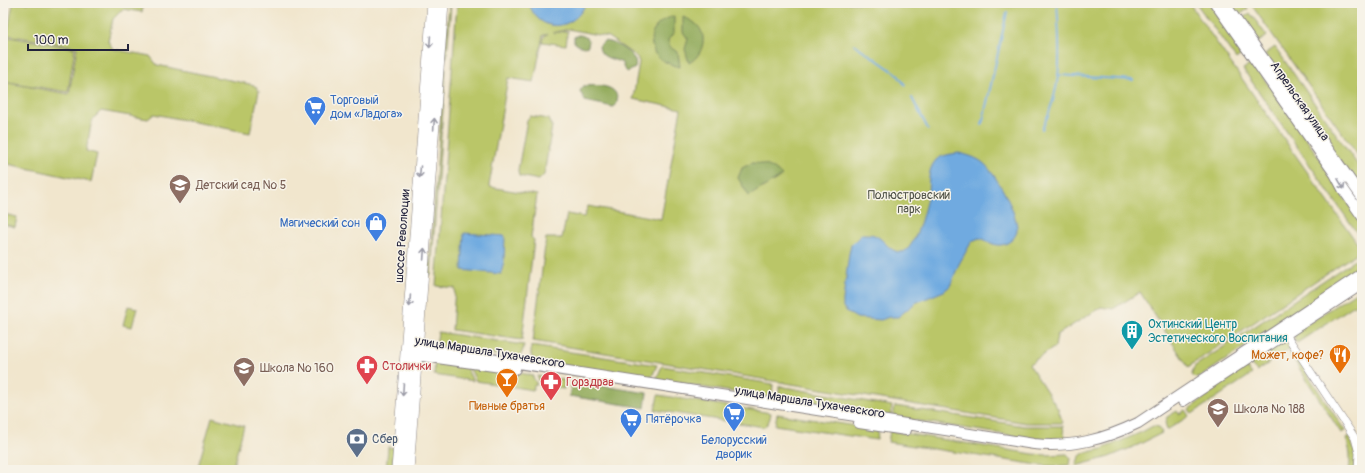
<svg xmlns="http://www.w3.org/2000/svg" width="1365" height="473" font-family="Pangolin,sans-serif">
	<rect width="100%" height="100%" fill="#f7f3e8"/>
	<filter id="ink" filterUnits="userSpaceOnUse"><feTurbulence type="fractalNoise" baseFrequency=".025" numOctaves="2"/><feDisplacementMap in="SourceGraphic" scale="8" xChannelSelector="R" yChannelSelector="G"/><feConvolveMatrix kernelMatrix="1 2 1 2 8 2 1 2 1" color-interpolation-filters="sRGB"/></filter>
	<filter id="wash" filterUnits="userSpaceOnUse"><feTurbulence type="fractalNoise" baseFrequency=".012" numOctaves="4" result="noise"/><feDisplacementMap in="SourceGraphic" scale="16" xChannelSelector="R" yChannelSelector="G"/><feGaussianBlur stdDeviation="0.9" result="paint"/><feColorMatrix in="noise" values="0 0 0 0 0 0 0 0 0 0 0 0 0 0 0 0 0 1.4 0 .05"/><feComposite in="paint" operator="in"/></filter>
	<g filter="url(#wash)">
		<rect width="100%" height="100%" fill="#f1e6cd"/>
		<path fill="#bac668" stroke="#6e7452" d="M13 3H144L142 12 123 9 113 19 108 41 113 49 150 56 157 65 254 85 259 91 250 133 154 114 148 119 101 111 92 120 86 151 97 154 91 182 3 163V82L69 94 77 47 7 35Z
			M449 3H451L447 57H445Z
			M457 3H1189L1357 243 1359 249 1357 253 1188 367 1140 292 1113 309 1101 307 1057 335 1055 347 1029 364 1058 409 1063 423H1026L533 341 546 238H562L567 214 584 217 588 206 661 219 681 109 633 99 639 62 637 57 608 37 568 29 553 33 568 31 566 45 542 42 545 35 548 34 543 35 534 82 508 78 489 186 490 187 537 195 531 237 534 240 522 340 452 330 455 288 436 286Z
			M1196 3H1211L1245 52 1236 59Z
			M1229 3H1243L1248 9 1238 16Z
			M1250 3H1362V161Z
			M1250 13 1267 36 1257 43 1240 20Z
			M3 36 75 48 68 92 3 81Z
			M1275 47 1362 171V188L1356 179 1345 168 1265 54Z
			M1253 63 1332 176 1338 189 1362 223V240L1243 69Z
			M444 68H446L431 275 429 274Z
			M530 116 549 119 552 126 544 175 539 180 519 176 518 170 527 120Z
			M3 214 17 217 15 227 3 224Z
			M1362 255V264L1352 270 1354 273 1199 378H1195L1192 375 1193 369 1195 366Z
			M1362 288V300L1297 343 1294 339 1295 332Z
			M128 306 137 308 132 327 123 325Z
			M438 332 524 345C523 350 522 355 517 358L436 346Z
			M1284 341 1286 342 1291 348 1257 371 1251 365 1252 361 1281 342Z
			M531 346 657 365 651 379 534 361 531 355Z
			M1293 352 1345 431 1341 433 1290 354Z
			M435 360 447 365 466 367 473 381 434 375Z
			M468 365 532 375 537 385H534L533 390 476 381Z
			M662 366 773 384 772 398 656 380Z
			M1244 367 1248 369 1252 374 1192 414 1189 409 1210 394 1208 390Z
			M537 376 564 380V389L541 386Z
			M779 386 892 406 891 417 779 399Z
			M658 395 771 413C770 419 769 423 764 427L655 410Z
			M895 406 1025 426H1063L1065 440 1046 441 893 417Z
			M1185 410 1189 416 1167 430 1165 422 1167 417 1177 411 1179 414Z
			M777 414 876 429 878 432 877 440 775 425Z
			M212 417 244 426 232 470H197Z
			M1153 426 1159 427 1162 433 1138 445 1109 457 1076 466 1079 457 1084 453 1102 449 1142 432Z
			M890 431 1033 454 1046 455 1067 454 1071 458 1070 465 1054 466 1038 465 888 442Z
			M1349 436C1355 448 1356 458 1354 470H1349C1351 459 1350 449 1346 439Z
			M388 447 394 448 392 470H386Z"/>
		<path fill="#93ab5c" stroke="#5a664c" d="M674 16V33L668 40C669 47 672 49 678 52L680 67C672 65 663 62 657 56 654 54 653 49 652 45 648 29 661 20 674 16Z
			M683 17C688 19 693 21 697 25 709 37 702 56 689 63L685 49 688 39 683 32Z
			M578 35C583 35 586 37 589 41L588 46C583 48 578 46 574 42V37Z
			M604 41C612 41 631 51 634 59 636 62 636 65 635 68L628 72 624 69 622 63C613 58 600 59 599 46Z
			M583 86C597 85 620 84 617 103L613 107 585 101 580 91Z
			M752 163C764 163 774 167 782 176L749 196 738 178 742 168Z
			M572 381 647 393 645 408 569 396Z"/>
		<path fill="#6faae0" stroke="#48668e" d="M529 3H586C574 32 538 34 529 3Z
			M959 153C967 155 975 157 982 162 994 170 1018 214 1017 229 1017 237 1009 244 1001 245 993 246 987 240 979 238L972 241 959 264 950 286 944 291 915 303 898 317H889L881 320 857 318 848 313 843 307V300L849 254 851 245 862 234C866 234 871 234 874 235 885 239 889 253 902 252 915 251 924 210 927 198 930 185 926 171 936 160 941 155 952 154 959 153Z
			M464 233 505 236 504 261 501 274 462 270Z"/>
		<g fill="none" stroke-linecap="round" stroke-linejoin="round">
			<path stroke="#6faae0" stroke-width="2" d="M854 44 897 74 905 85
				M1059 75 1133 80
				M912 98 928 129
				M982 125 1007 12
				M1042 129C1064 84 1060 51 1057 3"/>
		</g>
	</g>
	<g filter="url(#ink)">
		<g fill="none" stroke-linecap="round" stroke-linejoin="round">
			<g stroke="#8a8484" stroke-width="8">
				<path id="street" d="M1283 330 1355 438 1359 453 1358 470"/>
			</g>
			<g stroke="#8a8484" stroke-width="12">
				<path id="secondary" d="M1215 3 1335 174 1343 189 1362 216
					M1224 3 1362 197
					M410 350 417 348 434 350 1034 444C1072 448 1105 439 1138 423L1362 274
					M410 353 416 355 515 369
					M1183 401 1362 284
					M859 423 906 430"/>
			</g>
			<g stroke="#8a8484" stroke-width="12">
				<path id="primary" d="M397 470 433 3
					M408 470 443 3"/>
			</g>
			<use href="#street" stroke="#fff" stroke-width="7"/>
			<use href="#secondary" stroke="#fff" stroke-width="10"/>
			<use href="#primary" stroke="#fff" stroke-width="11"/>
		</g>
		<defs><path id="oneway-shaft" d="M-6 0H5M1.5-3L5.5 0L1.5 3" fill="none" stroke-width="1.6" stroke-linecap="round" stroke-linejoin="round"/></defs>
		<g stroke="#9c9ca7">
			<use href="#oneway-shaft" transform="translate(430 42) rotate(94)"/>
			<use href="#oneway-shaft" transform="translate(434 124) rotate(-86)"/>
			<use href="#oneway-shaft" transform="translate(420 172) rotate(95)"/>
			<use href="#oneway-shaft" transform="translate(1341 184) rotate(60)"/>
			<use href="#oneway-shaft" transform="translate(424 254) rotate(-86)"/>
			<use href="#oneway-shaft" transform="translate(410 301) rotate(94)"/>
			<use href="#oneway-shaft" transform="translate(403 390) rotate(94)"/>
		</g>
	</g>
	<defs>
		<g id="supermarket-pin" transform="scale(1.15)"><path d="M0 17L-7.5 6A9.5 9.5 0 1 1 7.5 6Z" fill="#3f7fe0" stroke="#f7f3e8"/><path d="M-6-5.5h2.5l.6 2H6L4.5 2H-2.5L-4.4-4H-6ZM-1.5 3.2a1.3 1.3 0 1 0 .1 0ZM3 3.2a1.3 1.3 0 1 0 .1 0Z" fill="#fff"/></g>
		<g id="school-pin" transform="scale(1.15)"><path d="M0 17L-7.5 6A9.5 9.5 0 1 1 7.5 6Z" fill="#8d6e63" stroke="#f7f3e8"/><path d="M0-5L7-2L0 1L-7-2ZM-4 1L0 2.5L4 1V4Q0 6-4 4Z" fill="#fff"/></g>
		<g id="shop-pin" transform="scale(1.15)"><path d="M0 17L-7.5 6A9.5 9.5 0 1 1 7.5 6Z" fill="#3f7fe0" stroke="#f7f3e8"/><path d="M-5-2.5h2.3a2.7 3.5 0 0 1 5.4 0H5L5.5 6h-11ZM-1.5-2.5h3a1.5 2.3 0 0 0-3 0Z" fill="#fff"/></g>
		<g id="building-pin" transform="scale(1.15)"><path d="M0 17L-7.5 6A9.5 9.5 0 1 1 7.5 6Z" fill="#0f9aa8" stroke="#f7f3e8"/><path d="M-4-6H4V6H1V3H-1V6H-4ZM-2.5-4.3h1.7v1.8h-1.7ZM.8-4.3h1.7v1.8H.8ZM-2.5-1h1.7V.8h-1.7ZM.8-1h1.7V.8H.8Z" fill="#fff"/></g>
		<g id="restaurant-pin" transform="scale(1.15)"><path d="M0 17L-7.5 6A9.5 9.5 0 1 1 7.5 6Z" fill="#e8710a" stroke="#f7f3e8"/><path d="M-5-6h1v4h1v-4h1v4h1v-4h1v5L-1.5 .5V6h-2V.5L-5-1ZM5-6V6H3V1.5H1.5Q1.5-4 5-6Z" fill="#fff"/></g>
		<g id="pharmacy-pin" transform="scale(1.15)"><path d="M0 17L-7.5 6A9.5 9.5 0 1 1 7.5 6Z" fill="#e0444e" stroke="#f7f3e8"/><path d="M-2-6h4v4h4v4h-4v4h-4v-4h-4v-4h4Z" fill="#fff"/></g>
		<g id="bar-pin" transform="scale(1.15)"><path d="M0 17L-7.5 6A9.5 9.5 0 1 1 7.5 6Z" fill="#e8710a" stroke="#f7f3e8"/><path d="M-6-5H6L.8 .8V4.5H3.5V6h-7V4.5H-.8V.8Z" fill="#fff"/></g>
		<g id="bank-pin" transform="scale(1.15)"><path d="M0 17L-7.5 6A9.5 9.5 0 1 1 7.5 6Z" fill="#5c6f8a" stroke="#f7f3e8"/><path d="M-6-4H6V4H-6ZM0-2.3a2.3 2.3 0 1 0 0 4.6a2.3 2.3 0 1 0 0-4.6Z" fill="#fff"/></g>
	</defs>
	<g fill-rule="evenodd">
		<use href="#supermarket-pin" x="315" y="107"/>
		<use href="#school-pin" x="180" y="185"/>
		<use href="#shop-pin" x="376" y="223"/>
		<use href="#building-pin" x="1132" y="331"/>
		<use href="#restaurant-pin" x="1340" y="355"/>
		<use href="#pharmacy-pin" x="367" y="366"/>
		<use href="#school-pin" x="244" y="368"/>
		<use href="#bar-pin" x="507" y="379"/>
		<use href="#pharmacy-pin" x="551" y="382"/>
		<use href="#school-pin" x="1218" y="409"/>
		<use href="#supermarket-pin" x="734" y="413"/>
		<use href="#supermarket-pin" x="631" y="419"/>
		<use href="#bank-pin" x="357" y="439"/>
	</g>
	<g text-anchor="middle" stroke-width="3" stroke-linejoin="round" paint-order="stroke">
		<g font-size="12" fill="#366cbe" stroke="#f7f3e8" text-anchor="start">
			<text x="330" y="104">Торговый<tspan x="330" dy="14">дом «Ладога»</tspan></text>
			<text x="360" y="227" text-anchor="end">Магический сон</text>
			<text x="646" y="423">Пятёрочка</text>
			<text x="734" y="444" text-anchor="middle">Белорусский<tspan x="734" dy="14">дворик</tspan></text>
		</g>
		<g font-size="12" fill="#22223b" stroke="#f7f3e8">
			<text transform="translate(1300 101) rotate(55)" y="4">Апрельская улица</text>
			<text transform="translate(402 236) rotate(-86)" y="4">шоссе Революции</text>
			<text transform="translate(490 352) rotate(9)" y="4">улица Маршала Тухачевского</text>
			<text transform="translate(810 402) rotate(9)" y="4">улица Маршала Тухачевского</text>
		</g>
		<g font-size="12" fill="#785e54" stroke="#f7f3e8" text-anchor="start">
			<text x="196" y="189">Детский сад № 5</text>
			<text x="260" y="372">Школа № 160</text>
			<text x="1234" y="413">Школа № 188</text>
		</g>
		<g font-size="12" fill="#505348" stroke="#f7f3e8">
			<text x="909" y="199">Полюстровский<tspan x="909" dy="14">парк</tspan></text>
		</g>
		<g font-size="12" fill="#0d838f" stroke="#f7f3e8" text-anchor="start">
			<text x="1148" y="328">Охтинский Центр<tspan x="1148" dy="14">Эстетического Воспитания</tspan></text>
		</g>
		<g font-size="12" fill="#c56008" stroke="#f7f3e8" text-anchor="end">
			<text x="1324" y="359">Может, кофе?</text>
			<text x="507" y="410" text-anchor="middle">Пивные братья</text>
		</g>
		<g font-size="12" fill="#be3a42" stroke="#f7f3e8" text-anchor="start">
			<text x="382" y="370">Столички</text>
			<text x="566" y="386">Горздрав</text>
		</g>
		<g font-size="12" fill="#4e5e75" stroke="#f7f3e8" text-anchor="start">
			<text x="372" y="443">Сбер</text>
		</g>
	</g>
	<rect width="1365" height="473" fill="none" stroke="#f7f3e8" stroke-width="16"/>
	<path d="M28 44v6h100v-6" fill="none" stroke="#22223b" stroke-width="2"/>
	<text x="34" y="44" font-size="12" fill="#22223b" stroke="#f7f3e8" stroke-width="3" paint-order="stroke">100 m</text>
</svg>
